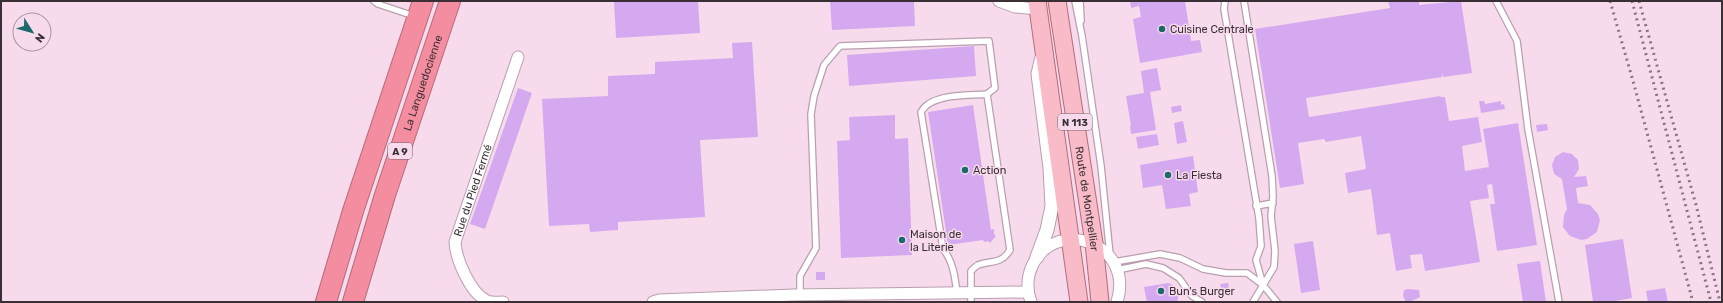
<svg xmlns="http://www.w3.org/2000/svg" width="1723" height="303" font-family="Rubik,sans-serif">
	<rect width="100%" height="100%" fill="#f7dbec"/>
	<path fill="#d5a9ef" d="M614 1H698L700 33 616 38Z
		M830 1H914L915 26 832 30Z
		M1130 1H1185L1191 41 1200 40 1202 52 1140 63 1133 19 1141 17 1139 6 1131 8Z
		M1388 1H1419V5L1461 1 1472 73 1443 77 1442 72V77L1306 98 1309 117 1440 96 1441 97H1445L1449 121 1478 117 1482 142 1462 146 1465 171 1489 167 1483 129 1518 123 1537 245 1497 251 1490 204H1495L1492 184 1487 185 1489 198 1470 201 1480 262 1425 271 1422 254 1410 255 1412 268 1396 271 1390 233 1377 235 1371 189 1348 193 1345 173 1366 169 1361 136 1326 142 1324 139 1298 143 1304 184 1280 188 1255 29 1390 8Z
		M752 42 758 137 700 140 705 217 618 222V230L590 232 589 224 549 226 542 99 608 96V76L655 74V62L733 58 732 43Z
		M974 46 976 76 849 86 847 55Z
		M1157 68 1161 90 1150 92 1156 130 1131 134 1130 126H1131L1126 96 1144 93 1141 71Z
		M518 88 532 93 485 229 470 224Z
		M1479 101H1484L1485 104 1501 101V105L1504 104 1505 109 1481 113Z
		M973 105 991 230 994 229V234L996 236 990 243 988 241 984 242 983 240 948 245 928 112Z
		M1181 105 1182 111 1172 113 1171 107Z
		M895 115V139L908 138 912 255 841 258 837 141 850 140 849 117Z
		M1183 121 1187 142 1177 144 1174 123Z
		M1547 124 1548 130 1537 132 1536 125Z
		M1157 134 1159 145 1138 149 1136 137Z
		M1563 152 1572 154 1578 160 1579 169 1574 177 1586 176 1588 186 1576 188 1578 203 1590 205 1598 214 1600 220 1597 232 1587 239 1581 240 1570 236 1563 227 1564 215 1567 209 1562 179 1554 174 1552 165 1555 157Z
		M1193 156 1198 192 1189 194 1191 206 1166 209 1162 185 1143 188 1140 165Z
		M1623 239 1632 298 1610 302H1593L1585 245Z
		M1313 241 1320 290 1301 293 1294 244Z
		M1540 261 1546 302H1523L1517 264Z
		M816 272H825V280H816Z
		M1168 283 1173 285 1179 293 1177 302H1147L1144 287Z
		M1228 283 1229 288 1222 290 1220 284Z
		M1665 288 1668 302H1648L1646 291Z
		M1408 289 1419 290 1420 297 1410 302H1406L1403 296 1404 290Z"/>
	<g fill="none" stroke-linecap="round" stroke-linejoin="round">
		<g stroke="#b99faf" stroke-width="8">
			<path id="service" d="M374 1 378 4 414 16
				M1075 1 1082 36 1101 166 1110 255
				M1080 1 1081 21
				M1225 1 1224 9 1259 218 1261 246 1256 260 1263 285
				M1244 1 1272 176 1273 197 1271 216 1275 251 1274 267 1253 302
				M1496 1 1517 41 1528 129 1559 302
				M1256 206 1273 203
				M1114 262 1160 254 1180 258 1203 269 1226 273H1247L1263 285 1277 302
				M1117 270 1146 264 1163 268 1179 278 1192 296 1202 302
				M957 293C955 277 953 261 943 249L921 112C931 93 968 96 987 94L1010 250C1001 265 991 260 978 265 976 266 973 269 971 271V302
				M800 295V276L816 248 811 114 814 96 824 65 840 46 989 41 995 88 987 94"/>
		</g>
		<g stroke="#b99faf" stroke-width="13">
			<g id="minor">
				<path d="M999 1 1015 7 1038 9"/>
				<path id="s1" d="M503 302C498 302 492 303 487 301 470 293 456 259 455 242L518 57"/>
				<path d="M653 302 659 300 794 295 1027 292"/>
				<path d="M1031 302C1026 288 1027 276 1033 264 1058 216 1135 244 1117 302"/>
			</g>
		</g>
		<g stroke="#b99faf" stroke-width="15">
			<path id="tertiary" d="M1037 257 1047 230 1052 206 1050 168 1038 74 1042 57"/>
		</g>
		<g stroke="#b36c7b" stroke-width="19">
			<g id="primary">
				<path d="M1037 1 1079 302"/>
				<path id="s2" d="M1057 1 1094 243 1100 302"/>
			</g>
		</g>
		<g stroke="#b36c7b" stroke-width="22">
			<g id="motorway">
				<path d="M326 302 353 211 423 1"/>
				<path id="s3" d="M353 302 385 195 450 1"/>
			</g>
		</g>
		<use href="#service" stroke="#fff" stroke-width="5.5"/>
		<use href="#minor" stroke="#fff" stroke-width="11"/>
		<use href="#tertiary" stroke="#fff" stroke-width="13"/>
		<use href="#primary" stroke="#f9bbc7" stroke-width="17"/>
		<use href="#motorway" stroke="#f58da1" stroke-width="20"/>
		<path stroke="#877580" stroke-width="3" stroke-dasharray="2 4" stroke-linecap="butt" d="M1610 1 1633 81 1693 302
			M1632 1 1711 302
			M1639 1 1696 205 1720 302"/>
	</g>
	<g fill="#1b686d" stroke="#f7dbec" stroke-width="1.5">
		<circle cx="1162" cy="29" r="4"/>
		<circle cx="965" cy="170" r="4"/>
		<circle cx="1168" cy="175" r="4"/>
		<circle cx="902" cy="240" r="4"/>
		<circle cx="1161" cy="291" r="4"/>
	</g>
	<g text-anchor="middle" stroke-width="3" stroke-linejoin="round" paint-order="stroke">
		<g fill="#f7dbec" stroke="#72636c" stroke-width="1">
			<rect x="1058" y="114" width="34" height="16" rx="3"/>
			<rect x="388" y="143" width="24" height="16" rx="3"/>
		</g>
		<g font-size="10" font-weight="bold" fill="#392f35">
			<text x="1075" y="126">N 113</text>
			<text x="400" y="155">A 9</text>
		</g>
		<g font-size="11" fill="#392f35" stroke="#f7dbec" text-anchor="start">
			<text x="1170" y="33">Cuisine Centrale</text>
			<text x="973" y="174">Action</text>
			<text x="1176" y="179">La Fiesta</text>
			<text x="910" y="238">Maison de<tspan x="910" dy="13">la Literie</tspan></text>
			<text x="1169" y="295">Bun's Burger</text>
		</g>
		<g font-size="11" fill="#392f35" stroke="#f7dbec">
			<text dy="4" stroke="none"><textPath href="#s3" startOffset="230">La Languedocienne</textPath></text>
			<text dy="4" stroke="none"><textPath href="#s1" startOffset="140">Rue du Pied Fermé</textPath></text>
			<text dy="4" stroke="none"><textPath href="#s2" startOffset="200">Route de Montpellier</textPath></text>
		</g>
	</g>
	<rect width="1723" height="303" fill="none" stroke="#392f35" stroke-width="4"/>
	<g transform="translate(32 32) rotate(127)"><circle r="19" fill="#f7dbec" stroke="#ab96a3"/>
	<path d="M0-3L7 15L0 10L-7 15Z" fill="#1b686d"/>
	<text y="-6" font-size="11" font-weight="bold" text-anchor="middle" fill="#392f35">N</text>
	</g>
</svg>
